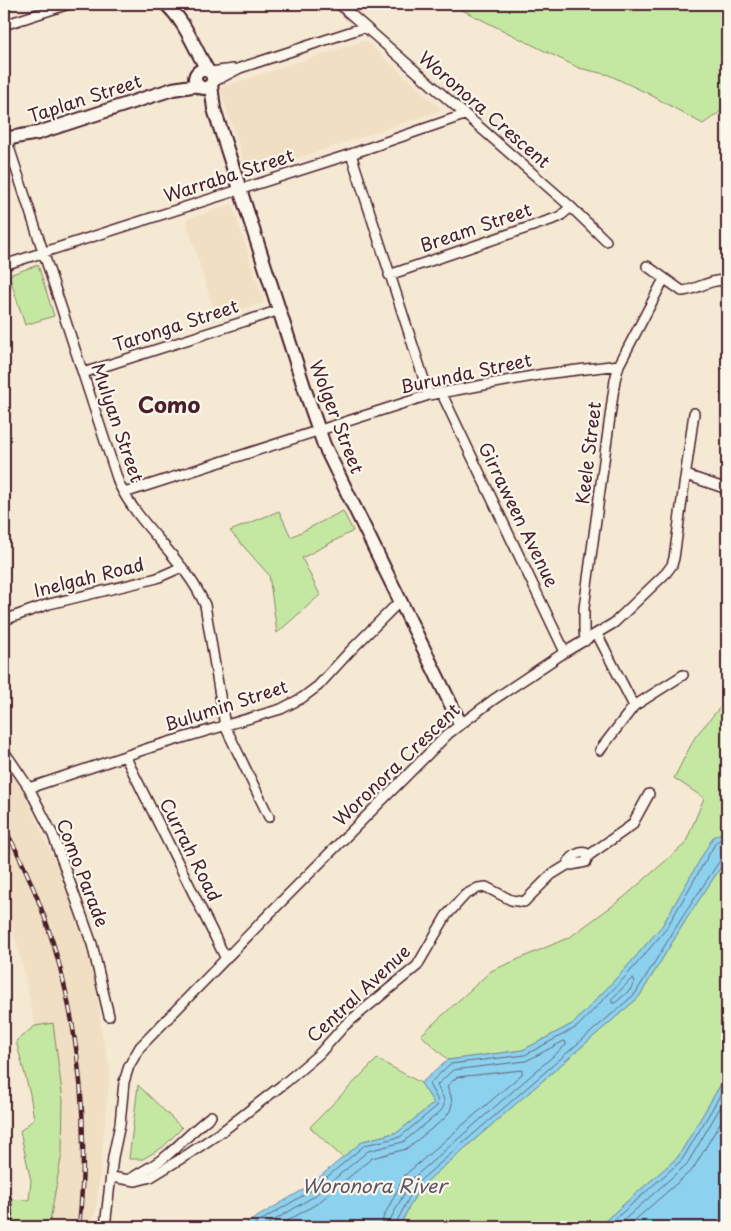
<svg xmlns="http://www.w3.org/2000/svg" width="731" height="1231" font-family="'Playpen Sans',sans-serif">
	<rect width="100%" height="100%" fill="#f5e9d4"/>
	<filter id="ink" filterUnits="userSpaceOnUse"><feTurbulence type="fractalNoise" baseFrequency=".02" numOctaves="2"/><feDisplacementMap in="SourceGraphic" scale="10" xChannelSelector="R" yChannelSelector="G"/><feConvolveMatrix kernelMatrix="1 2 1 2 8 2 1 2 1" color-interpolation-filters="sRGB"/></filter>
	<g filter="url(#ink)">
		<path fill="#f1dfc3" d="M363 41 367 42 442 110 250 174 247 171 220 89 222 87Z
			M232 204 264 303 216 317 186 220Z
			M4 761 23 790 66 886 84 935 97 983 101 1029 110 1070 97 1203 92 1227H23L29 1200 31 1181 20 1131 34 1119 30 1094 16 1041 35 1026 23 967 8 913 4 904Z"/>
		<path fill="#c4e8a2" stroke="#878466" d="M450 4H710L727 14V107L703 124 649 94 609 75 579 68Z
			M38 265 54 316 25 325 9 275Z
			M279 511 291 537 343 511 353 531 302 558 320 595 277 633 269 575 230 531Z
			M727 699V830L713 838 662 926 625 969 574 1023 523 1050 448 1060 421 1035 491 971 570 937 623 898 685 844 704 798 674 778 695 737Z
			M727 858V1074L678 1157 598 1227H399L419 1188 639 997 687 918Z
			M53 1023 63 1100 62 1153 50 1221 38 1223 37 1227H14L8 1199 29 1200 31 1181 20 1131 34 1119 30 1094 16 1041 35 1026Z
			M377 1059 421 1083 434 1103 398 1132 363 1141 343 1158 310 1127Z
			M138 1085 182 1128 163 1147 143 1159H129Z"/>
		<path fill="#8cd1ee" stroke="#728aa0" d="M727 830V858L687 918 639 997 419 1188 399 1227H240L306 1188 363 1141 398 1132 434 1103 421 1083 448 1060 523 1050 574 1023 625 969 662 926 713 837Z
			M727 1074V1227H598L678 1157Z"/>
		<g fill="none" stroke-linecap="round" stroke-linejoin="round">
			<path stroke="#646679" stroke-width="1" d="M633 978 635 981 630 990 615 1003H612V999Z
				M250 1227 309 1192 365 1145 400 1137 437 1106 438 1101 429 1084 450 1064 525 1055 577 1027 629 973 666 929 716 842 727 836
				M263 1227 313 1197 368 1151 403 1142 440 1112C449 1102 441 1095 437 1085L453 1070 526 1061 564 1041 566 1042V1045L412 1179 390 1220 389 1227
				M277 1227 318 1203 372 1158 406 1149 445 1118 450 1111 452 1104 451 1096 447 1086 457 1077 522 1070V1074L405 1175 383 1218 382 1227
				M395 1227 396 1223 416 1184 635 994 683 916 721 859 727 856
				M606 1227 682 1160 727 1084
				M616 1227 687 1164 727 1096
				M627 1227 693 1169 727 1111"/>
			<g stroke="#4a1f2b" stroke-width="12">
				<path id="street" d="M339 4 571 207 606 241
					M4 25 69 4
					M210 72 234 69
					M213 82 240 68 365 27
					M5 135 119 484C141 529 185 559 205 605L225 726 269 817
					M351 154 429 395
					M4 265 351 154 464 115
					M647 266 682 291C698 290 710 278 727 281V280
					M389 275 559 217 571 207
					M83 373 280 310
					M441 392 565 652
					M686 475 727 489
					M124 493 429 395 544 374 619 365
					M4 620 49 604 157 578 182 567
					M597 634 634 706
					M585 641 584 629V608L615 380 619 365 664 279
					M600 750 634 706 683 675
					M4 751 29 788 53 835 92 944 109 1016
					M125 756 226 959
					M29 788 152 747 281 709 302 698 318 686 351 650 400 601
					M569 864 571 865 586 862 588 856 632 825 649 794
					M111 1177 136 1181 151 1177 187 1155 224 1130 286 1082 319 1054 345 1025 417 966 446 916 465 895 478 888 486 887 511 900 524 902 551 875 569 864 568 862C573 856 579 851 586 853L588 856
					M129 1180C143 1170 159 1164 172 1151 185 1139 197 1127 211 1116
					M105 1227 113 1157 120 1124 124 1082 129 1066 140 1047 272 911 448 734 493 700 565 652 614 623 666 573 672 565 674 558 694 413"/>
			</g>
			<g stroke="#4a1f2b" stroke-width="16">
				<path id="secondary" d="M166 4C187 24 193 46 208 71
					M195 79a9 9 0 1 1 18 0a9 9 0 1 1-18 0Z
					M211 85 214 109 307 396 324 445 460 723
					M4 139 38 133 173 89 198 85
					M4 1198 6 1227"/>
			</g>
			<use href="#street" stroke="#fbf7ec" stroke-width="9"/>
			<use href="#secondary" stroke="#fbf7ec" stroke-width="12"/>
			<g stroke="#4a1f2b" stroke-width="4.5">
				<path id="rail" d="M4 827C71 948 93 1091 79 1227"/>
			</g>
			<use href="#rail" stroke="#fbf7ec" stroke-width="2.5" stroke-dasharray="8" stroke-linecap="butt"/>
		</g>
	</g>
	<g text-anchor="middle" stroke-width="4.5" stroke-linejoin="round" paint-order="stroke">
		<g font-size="18" fill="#4a1f2b" stroke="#fbf7ec">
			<text transform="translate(85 99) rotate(-18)" y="6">Taplan Street</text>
			<text transform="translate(484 110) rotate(41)" y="6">Woronora Crescent</text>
			<text transform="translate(229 176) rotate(-18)" y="6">Warraba Street</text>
			<text transform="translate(476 228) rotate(-19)" y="6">Bream Street</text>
			<text transform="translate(176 326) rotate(-18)" y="6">Taronga Street</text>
			<text transform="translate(466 374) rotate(-12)" y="6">Burunda Street</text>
			<text transform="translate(336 417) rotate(69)" y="6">Wolger Street</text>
			<text transform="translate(117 423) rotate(71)" y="6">Mulyan Street</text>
			<text transform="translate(589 453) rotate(-83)" y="6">Keele Street</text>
			<text transform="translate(518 515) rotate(64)" y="6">Girraween Avenue</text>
			<text transform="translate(89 578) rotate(-14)" y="6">Inelgah Road</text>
			<text transform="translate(226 706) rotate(-18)" y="6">Bulumin Street</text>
			<text transform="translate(397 765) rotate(-44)" y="6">Woronora Crescent</text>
			<text transform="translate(190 850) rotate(63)" y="6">Currah Road</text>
			<text transform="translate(82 873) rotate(69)" y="6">Como Parade</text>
			<text transform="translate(359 994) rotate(-43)" y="6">Central Avenue</text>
		</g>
		<g font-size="19" font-style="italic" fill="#5e5466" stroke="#fbf7ec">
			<text x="374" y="1193">Woronora River</text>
		</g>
		<g font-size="22" font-weight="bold" fill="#4a1f2b" stroke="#fbf7ec">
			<text x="169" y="413">Como</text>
		</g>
	</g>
	<rect width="731" height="1231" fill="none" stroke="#fbf7ec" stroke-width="20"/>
	<rect x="10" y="10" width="711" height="1211" fill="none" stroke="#4a1f2b" stroke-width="2" filter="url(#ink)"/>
</svg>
